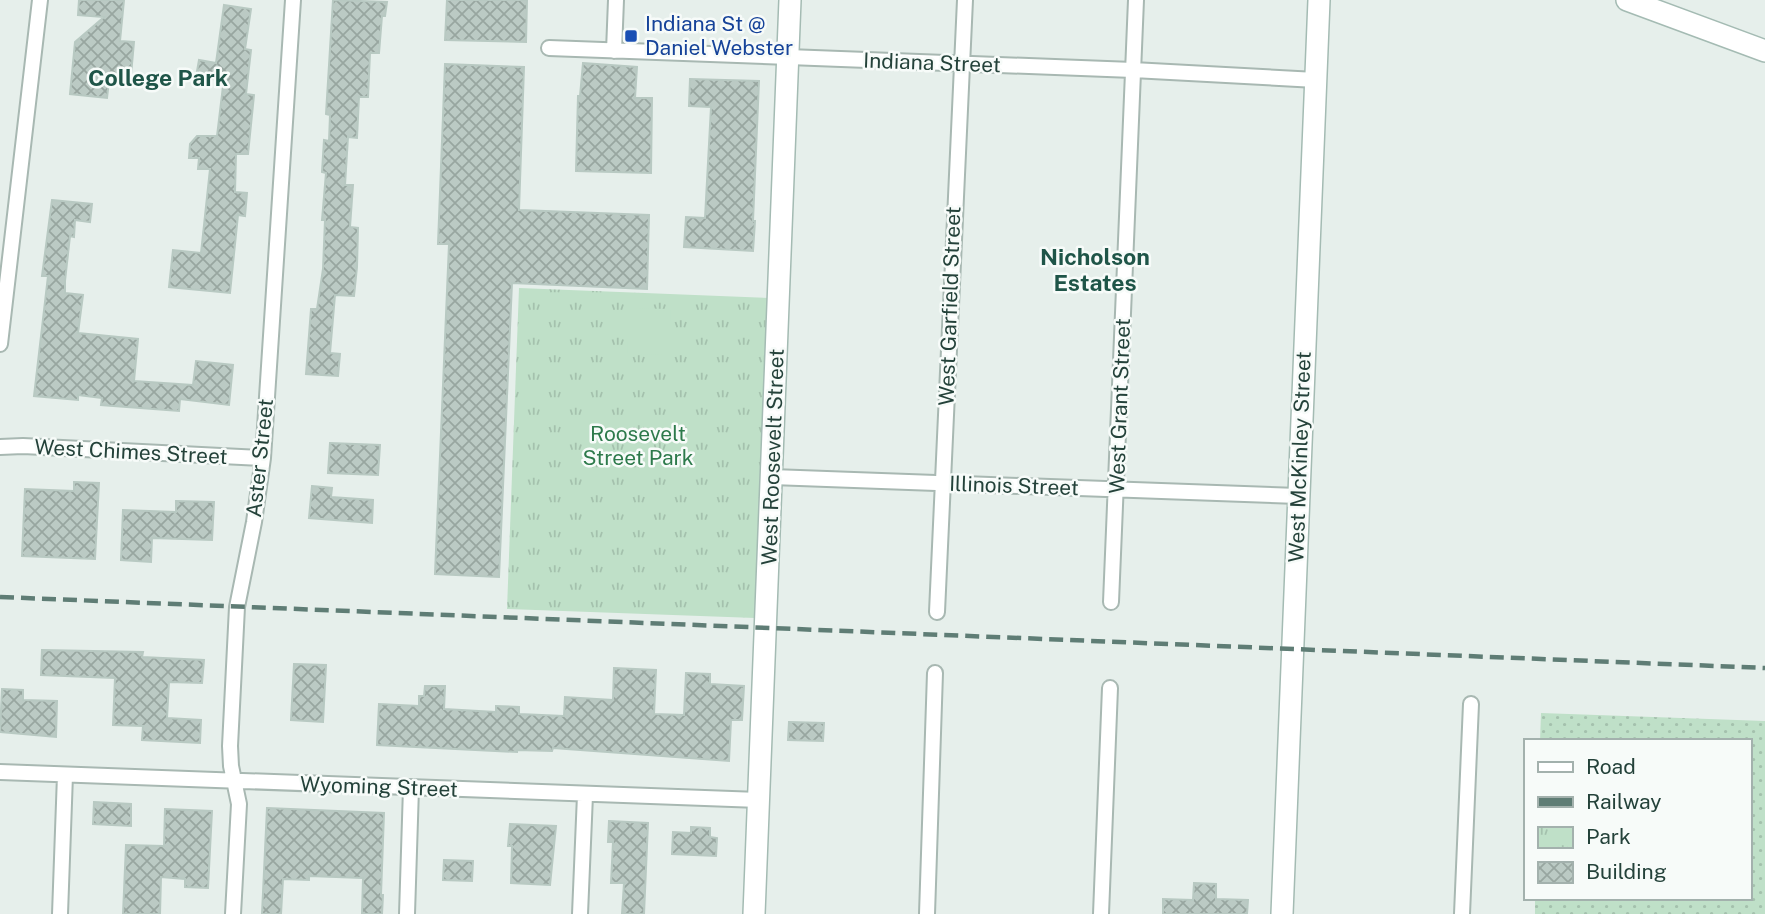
<svg xmlns="http://www.w3.org/2000/svg" width="1765" height="914" font-family="'Public Sans',sans-serif">
	<defs>
		<pattern id="grass-dots" width="8" height="8" patternUnits="userSpaceOnUse" patternTransform="scale(1.75)"><rect width="8" height="8" fill="#bfe0c8"/><path d="M2 2h.1M6 6h.1" fill="none" stroke="#a4c1ad" stroke-width="1.8" stroke-linecap="round"/></pattern>
		<pattern id="park-tufts" width="24" height="20" patternUnits="userSpaceOnUse" patternTransform="scale(1.75)"><rect width="24" height="20" fill="#bfe0c8"/><path d="M3 7l-1-3M5 7V3M7 7l1-3M15 17l-1-3M17 17v-4M19 17l1-3" fill="none" stroke="#a4c1ad"/></pattern>
		<pattern id="building-cross-hatch" width="8" height="8" patternUnits="userSpaceOnUse" patternTransform="scale(1.75)"><rect width="8" height="8" fill="#bbcac4"/><path d="M0 0l8 8M0 8l8-8" fill="none" stroke="#98a6a0"/></pattern>
	</defs>
	<rect width="100%" height="100%" fill="#e6efeb"/>
	<path fill="url(#grass-dots)" d="M1541 713 1765 721V914H1535V898H1749V741H1540Z"/>
	<path fill="url(#park-tufts)" d="M519 288 770 298 755 618 507 609Z"/>
	<path fill="#bfe0c8" d="M628 308 671 309 670 355 627 354Z"/>
	<path fill="url(#building-cross-hatch)" stroke="#b8c9c2" stroke-width="2" d="M79 0H124L120 41 134 42 131 75 110 73 107 98 70 94 75 42 104 17 78 15Z
		M333 0 387 2 385 16H382L379 53H370L368 97H359L357 138 348 137 345 185H353L350 227 358 228 357 267 354 296 335 295 330 353 340 354 338 376 306 374 311 309H317L323 269 325 220H322L326 173 322 172 324 140 329 141 330 115 326 114Z
		M447 0H527L526 42 445 40Z
		M224 5 251 9 245 49 251 50 246 94 254 95 248 154H236L235 192 247 193 245 216 238 215 230 293 169 287 173 250 201 253 210 169H198L199 158H189L190 144 197 136H217L223 86H220V80L196 77 199 60 216 63Z
		M583 63 637 67 635 98H652L651 173 576 171 578 96H580Z
		M445 64 524 67 519 210 649 215 647 289 512 283 499 577 435 574 449 244H438Z
		M690 79 759 81 753 221H755L753 251 684 247 686 217 705 218 711 107 689 106Z
		M52 200 92 204 90 222 75 220 74 237 70 236 65 281V293L83 295 78 333 138 339 134 381 193 385 196 361 233 365 229 405 180 399 179 411 101 405 102 398 78 395V400L34 396 48 276H42Z
		M330 443 380 445 378 475 328 473Z
		M74 482 99 483 95 559 22 556 25 489 74 491Z
		M312 486 332 488 331 497 373 500 372 523 309 518Z
		M176 501 214 502 212 540 152 538 151 562 121 560 123 510 176 512Z
		M42 650 143 652 142 657 204 660 202 683 169 682 167 718 201 720 200 743 142 740 143 726 113 725 115 678 41 675Z
		M294 664 326 665 323 722 291 720Z
		M614 668 656 670 654 714 684 715 686 673 710 674V684L744 686 742 720H731L729 761 553 748 552 751 517 750V752L377 745 379 704 419 706V696H424L425 686H445L444 709 496 712V706L519 707V714L564 716 565 697 613 700Z
		M2 689 23 690V700L57 701 56 737 0 732Z
		M789 722 824 723 823 741 788 740Z
		M94 802 131 804V826L93 824Z
		M267 808 384 813 381 895H383L382 914H362L363 878 309 876V880L283 879 281 914H262Z
		M165 809 212 811 208 888 185 887V879L161 877 160 914H123L126 845 164 846Z
		M609 821 648 823 644 914H622L624 883H611L613 842H608Z
		M510 824 556 826 550 885 511 883 512 846H508Z
		M691 827 710 828V837L717 838 716 856 672 854 673 832 691 833Z
		M444 860 473 861 472 881 443 880Z
		M1194 883 1216 884V899L1248 900 1247 914H1163V899L1193 900Z"/>
	<g fill="none" stroke-linecap="round" stroke-linejoin="round">
		<g stroke="#a8b8b2" stroke-width="18">
			<path id="street" d="M549 48 1133 70 1316 80
				M614 51 616 0
				M0 344 40 0
				M0 447 23 446 263 458
				M772 477 1298 496
				M1111 602 1136 0
				M937 612 965 0
				M0 772 759 800
				M60 914 65 775
				M233 914 239 804 231 766 230 746 237 607 254 522 263 458 293 0
				M407 914 411 788
				M580 914 585 795
				M927 914 935 673
				M1101 914 1110 688
				M1462 914 1471 704"/>
		</g>
		<g stroke="#a4bbb3" stroke-width="24">
			<path id="secondary" d="M1627 0 1765 51
				M754 914 790 0
				M1282 914 1319 0"/>
		</g>
		<use href="#street" stroke="#fff" stroke-width="14"/>
		<use href="#secondary" stroke="#fff" stroke-width="21"/>
		<path stroke="#5f7d75" stroke-width="4.5" stroke-dasharray="14 7" stroke-linecap="butt" d="M0 597 1765 668"/>
	</g>
	<rect fill="#1a4fb4" stroke="#f7fbf9" stroke-width="2.5" x="624" y="29" width="14" height="14" rx="3.5"/>
	<g text-anchor="middle" stroke-width="5" stroke-linejoin="round" paint-order="stroke">
		<g font-size="21" fill="#164399" stroke="#f7fbf9" text-anchor="start">
			<text x="645" y="31">Indiana St @<tspan x="645" dy="24">Daniel Webster</tspan></text>
		</g>
		<g font-size="21" fill="#24423a" stroke="#f7fbf9">
			<text transform="translate(932 63) rotate(2)" y="7">Indiana Street</text>
			<text transform="translate(950 306) rotate(-88)" y="7">West Garfield Street</text>
			<text transform="translate(1120 406) rotate(-88)" y="7">West Grant Street</text>
			<text transform="translate(131 452) rotate(3)" y="7">West Chimes Street</text>
			<text transform="translate(773 457) rotate(-88)" y="7">West Roosevelt Street</text>
			<text transform="translate(1300 457) rotate(-88)" y="7">West McKinley Street</text>
			<text transform="translate(260 458) rotate(-84)" y="7">Aster Street</text>
			<text transform="translate(1014 486) rotate(2)" y="7">Illinois Street</text>
			<text transform="translate(379 787) rotate(2)" y="7">Wyoming Street</text>
		</g>
		<g font-size="21" fill="#2d7a4b" stroke="#f7fbf9">
			<text x="638" y="441">Roosevelt<tspan x="638" dy="24">Street Park</tspan></text>
		</g>
		<g font-size="23" font-weight="bold" fill="#1f5548" stroke="#f7fbf9">
			<text x="158" y="86">College Park</text>
			<text x="1095" y="265">Nicholson<tspan x="1095" dy="26">Estates</tspan></text>
		</g>
	</g>
	<rect x="1524" y="739" width="228" height="161" fill="#f7fbf9" stroke="#a3b1ad" stroke-width="2"/>
	<rect x="1538" y="762" width="35" height="10" fill="#ffffff" stroke="#a3b1ad" stroke-width="2"/>
	<text x="1586" y="774" font-size="21" fill="#24423a">Road</text>
	<rect x="1538" y="797" width="35" height="10" fill="#5f7d75" stroke="#a3b1ad" stroke-width="2"/>
	<text x="1586" y="809" font-size="21" fill="#24423a">Railway</text>
	<rect x="1538" y="827" width="35" height="21" fill="url(#park-tufts)" stroke="#a3b1ad" stroke-width="2"/>
	<text x="1586" y="844" font-size="21" fill="#24423a">Park</text>
	<rect x="1538" y="862" width="35" height="21" fill="url(#building-cross-hatch)" stroke="#a3b1ad" stroke-width="2"/>
	<text x="1586" y="879" font-size="21" fill="#24423a">Building</text>
</svg>
